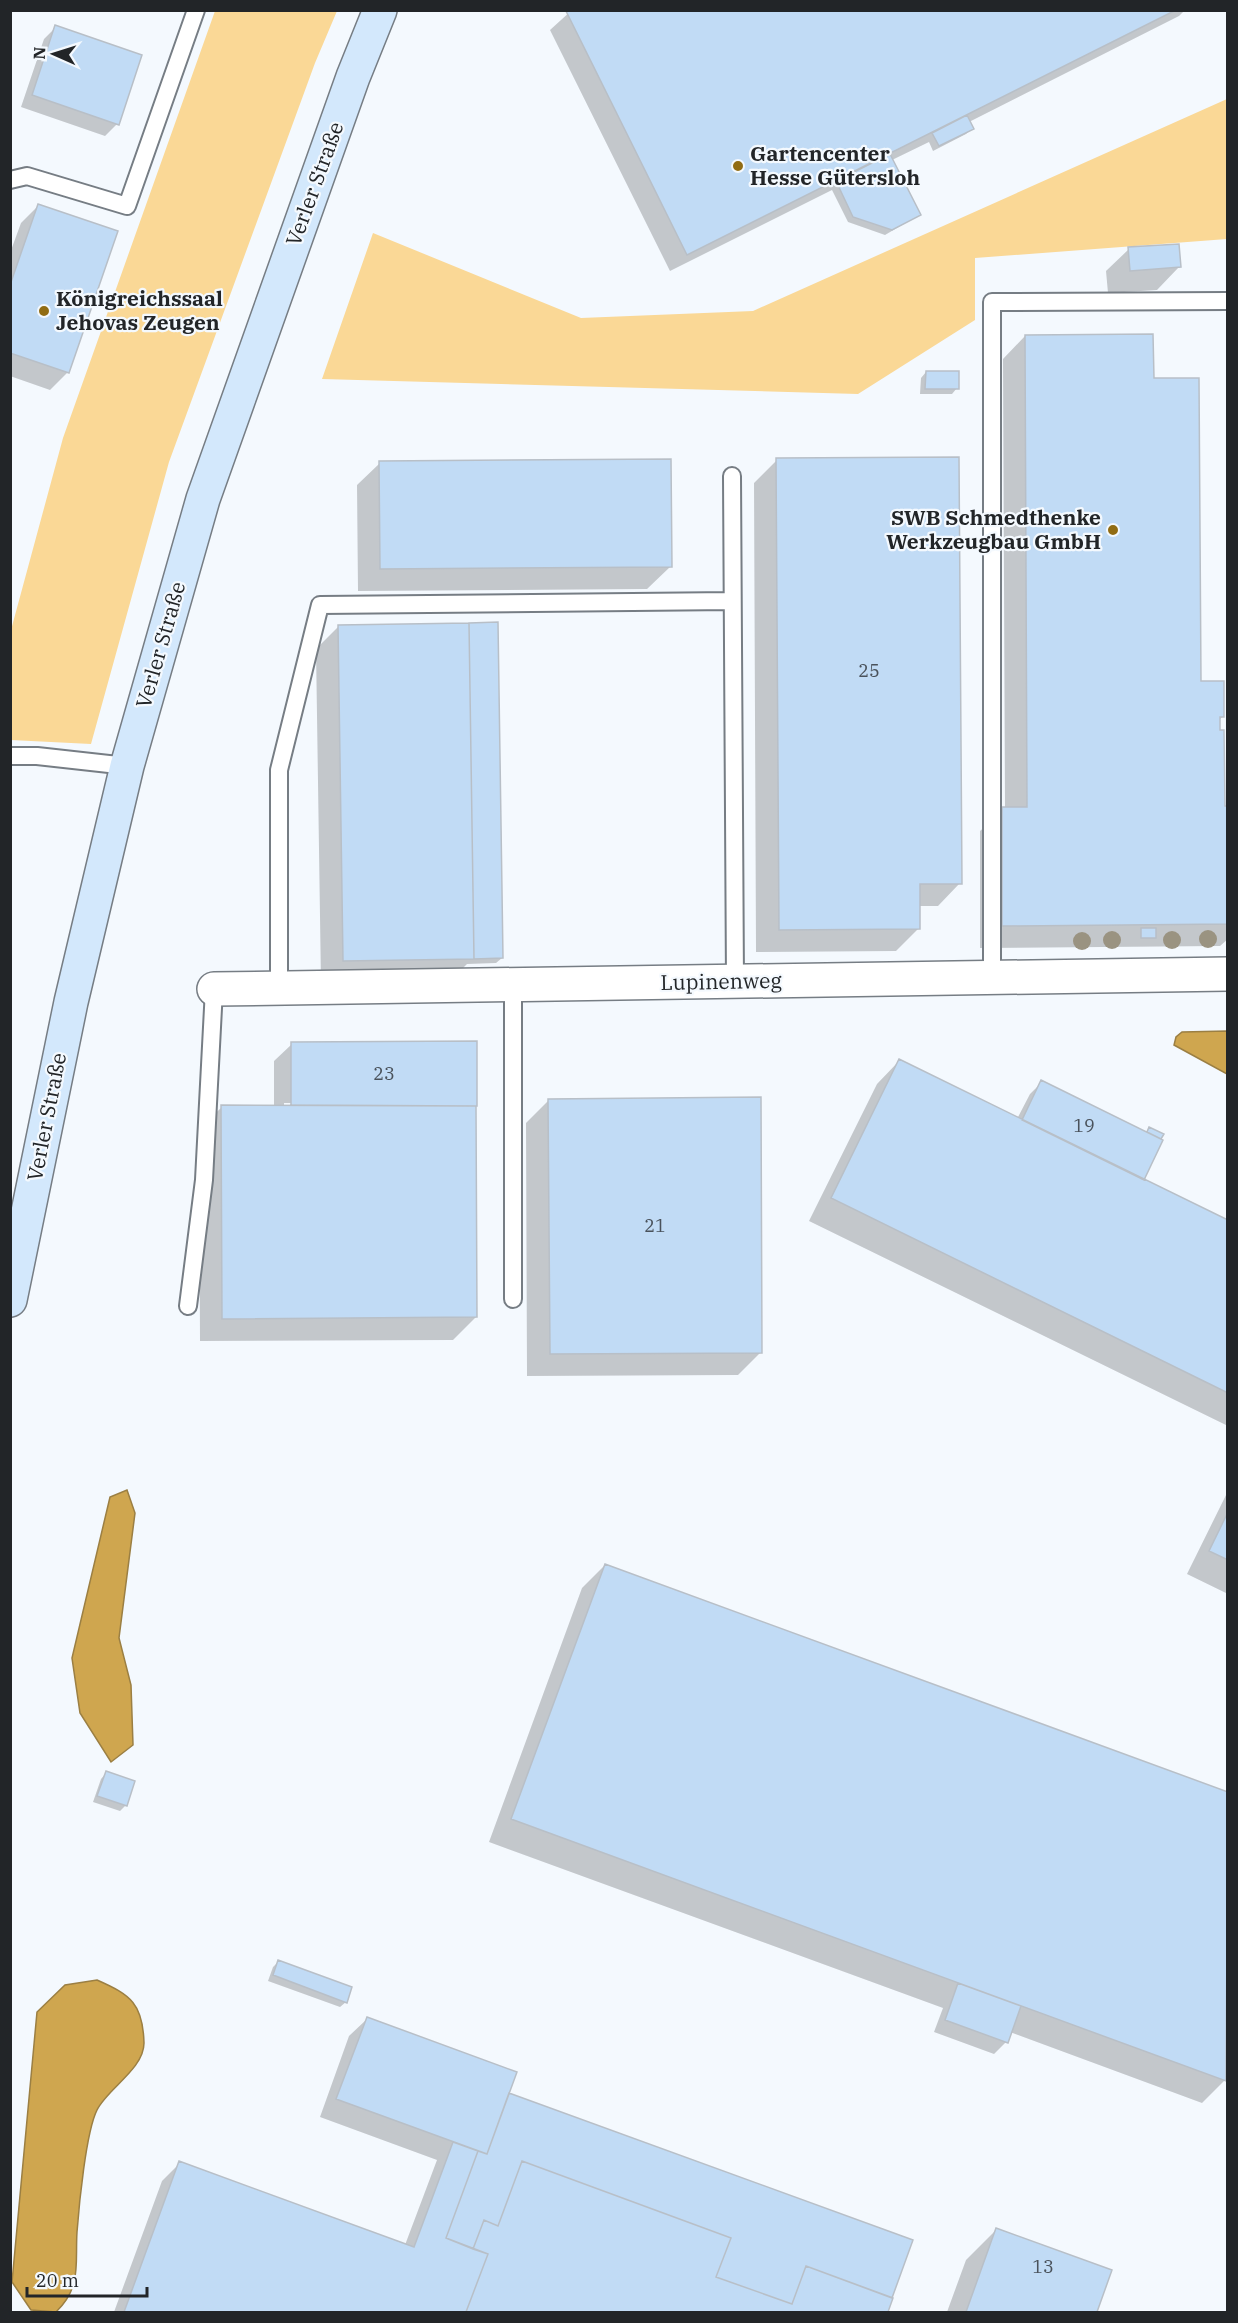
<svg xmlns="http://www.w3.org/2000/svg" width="1238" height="2323" font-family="'IBM Plex Serif',serif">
	<rect width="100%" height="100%" fill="#f4f9fe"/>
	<path fill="#fad896" d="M215 11H337L315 63 169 462 91 744 11 740V630L63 438Z
		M1227 99V239L975 258V320L858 394 322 379 373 233 581 318 753 311Z"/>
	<path fill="#cfa64f" stroke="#9b7f43" stroke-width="1.5" d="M1227 1031V1074L1174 1045 1176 1037 1182 1032Z
		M127 1490 135 1513 119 1638 131 1685 133 1745 111 1762 80 1713 72 1658 110 1497Z
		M97 1980C131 1995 143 2004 144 2043 144 2069 107 2089 97 2110 86 2132 79 2205 77 2232 75 2264 82 2287 56 2312L31 2310 12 2282 37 2012 65 1985Z"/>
	<path fill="#0003" fill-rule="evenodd" d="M572 10H1185L1179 16 969 122 972 128 966 134 933 151 929 142 892 160 919 215 885 235 848 222 832 190 670 271 550 30Z
		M56 27 117 124 105 136 21 107 44 39Z
		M38 206 68 372 50 390 10 376V253L21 223Z
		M1129 249 1179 267 1157 290 1108 293 1106 271Z
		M1025 336 1152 379 1199 683 1223 716 1218 721 1223 807H1228V939L1220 946 980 948V831L1005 809 1003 359Z
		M926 372 957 388 952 394H920L921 378Z
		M777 460 960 883 938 906H918V929L896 951 756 952 754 483Z
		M380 463 670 567 647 589 358 591 357 485Z
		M339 626 502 958 496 963 467 964 450 981 321 983 316 649Z
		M292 1044 476 1105V1317L453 1340 200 1341 199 1129 222 1107H274V1061ZM284 1103 460 1104V1107L284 1106Z
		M899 1061 1017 1119 1030 1094 1042 1082 1145 1133 1150 1129 1162 1135 1142 1180 1228 1222V1426L809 1221 877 1084Z
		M549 1100 761 1352 738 1375 527 1376 526 1123Z
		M1228 1491V1594L1187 1574Z
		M605 1565 1228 1793V2074L1225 2080 1202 2103 1010 2032 1006 2042 994 2054 934 2032 943 2008 489 1842 582 1588Z
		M106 1773 126 1805 120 1811 93 1802 101 1779Z
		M278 1962 346 2002 340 2007 268 1981 273 1967Z
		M367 2019 891 2299 887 2312H114L162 2181 180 2163 405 2245 437 2160 320 2117 349 2036Z
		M997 2229 1110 2271 1095 2312H947L966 2260Z"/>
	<path fill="#c1dbf5" stroke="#b8bfc7" stroke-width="1.5" d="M568 10H1176L687 255 566 11Z
		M55 25 142 55 119 125 32 95Z
		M967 115 974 129 939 146 932 133Z
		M890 154 921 215 892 230 853 217 836 181Z
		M38 204 118 231 69 373 10 353V285Z
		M1179 244 1181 267 1130 271 1128 247Z
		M1153 334 1154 378H1199L1201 681H1224V717H1220V730H1224L1225 806H1228V924L1002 926V807H1027L1025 335Z
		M926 371H959V389H925Z
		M959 457 962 884H920V929L779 930 776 458Z
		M671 459 672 567 380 569 379 461Z
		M498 622 503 958 474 959 469 623Z
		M469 623 474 959 343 961 338 625Z
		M1141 928H1156V938H1141Z
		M477 1041V1106L291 1105V1042Z
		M899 1059 1228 1220V1393L831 1198Z
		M1041 1080 1163 1140 1144 1180 1022 1120Z
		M761 1097 762 1353 550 1354 548 1099Z
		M221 1105 476 1106 477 1317 222 1319Z
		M1149 1127 1164 1134 1161 1139 1147 1132Z
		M1228 1512V1560L1209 1551Z
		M605 1564 1228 1792 1226 2081 511 1819Z
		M106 1771 135 1781 127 1806 97 1796Z
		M278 1960 352 1987 347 2003 273 1975Z
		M958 1983 1021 2006 1008 2043 945 2020Z
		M367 2017 517 2072 487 2154 336 2099Z
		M509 2093 913 2240 892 2298 806 2266 792 2304 716 2277 731 2238 522 2161 498 2226 484 2220 473 2249 446 2238 478 2151 487 2154Z
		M453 2142 478 2151 446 2238 488 2254 466 2312H124L179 2161 414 2247Z
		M522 2161 731 2238 716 2277 792 2304 806 2266 893 2298 888 2312H466L488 2254 473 2249 484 2220 498 2226Z
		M996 2228 1112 2270 1097 2312H966Z"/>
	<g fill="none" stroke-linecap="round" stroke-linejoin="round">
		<g stroke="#767d84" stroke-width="20">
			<path id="service" d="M10 180 27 176 127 206 196 10
				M732 476 735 982
				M10 756H37L127 766
				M992 977V302L1228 301
				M513 985V1299
				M279 989V770L320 605 732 601
				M188 1306 204 1180 214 989"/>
		</g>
		<g stroke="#767d84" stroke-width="36">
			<path id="minor" d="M214 989 1228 974"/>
		</g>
		<g stroke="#767d84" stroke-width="36">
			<path id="secondary" d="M10 1300 71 1002 127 766 203 499 353 77 380 10"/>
		</g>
		<use href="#service" stroke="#fff" stroke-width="16"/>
		<use href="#minor" stroke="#fff" stroke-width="33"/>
		<use href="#secondary" stroke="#d3e8fc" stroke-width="33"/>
	</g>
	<g fill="#9a9381">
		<circle cx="1208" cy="939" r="9"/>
		<circle cx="1112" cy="940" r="9"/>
		<circle cx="1172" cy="940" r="9"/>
		<circle cx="1082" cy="941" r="9"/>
	</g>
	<g fill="#916c13" stroke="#f4f9fe" stroke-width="2">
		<circle cx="738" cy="166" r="6"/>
		<circle cx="44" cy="311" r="6"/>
		<circle cx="1113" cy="530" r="6"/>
	</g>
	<g text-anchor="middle" stroke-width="4.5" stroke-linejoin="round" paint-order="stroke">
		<g font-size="18" fill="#4a525b">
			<text x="869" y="677">25</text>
			<text x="384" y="1080">23</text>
			<text x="1084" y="1132">19</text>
			<text x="655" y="1232">21</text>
			<text x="1043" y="2273">13</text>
		</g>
		<g font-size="21" font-weight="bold" fill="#222528" stroke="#f4f9fe" text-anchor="start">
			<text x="750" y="161">Gartencenter<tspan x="750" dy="24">Hesse Gütersloh</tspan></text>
			<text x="56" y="306">Königreichssaal<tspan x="56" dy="24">Jehovas Zeugen</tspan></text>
			<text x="1101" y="525" text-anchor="end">SWB Schmedthenke<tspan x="1101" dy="24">Werkzeugbau GmbH</tspan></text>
		</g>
		<g font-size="21" fill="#222528" stroke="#f4f9fe">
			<text transform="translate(315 184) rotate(-70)" y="7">Verler Straße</text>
			<text transform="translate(161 645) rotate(-74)" y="7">Verler Straße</text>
			<text transform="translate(721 982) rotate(-1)" y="7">Lupinenweg</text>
			<text transform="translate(47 1117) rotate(-79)" y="7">Verler Straße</text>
		</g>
	</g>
	<rect width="1238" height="2323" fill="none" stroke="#222528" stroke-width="24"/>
	<g transform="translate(54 54) rotate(273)" stroke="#f4f9fe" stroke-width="4.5" paint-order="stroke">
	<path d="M0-4.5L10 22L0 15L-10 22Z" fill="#222528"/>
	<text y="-9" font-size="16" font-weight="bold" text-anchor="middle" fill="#222528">N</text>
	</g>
	<path d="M27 2287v9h120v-9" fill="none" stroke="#222528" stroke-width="3"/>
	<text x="36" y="2287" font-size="18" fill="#222528" stroke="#f4f9fe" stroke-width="4.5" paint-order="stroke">20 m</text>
</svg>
